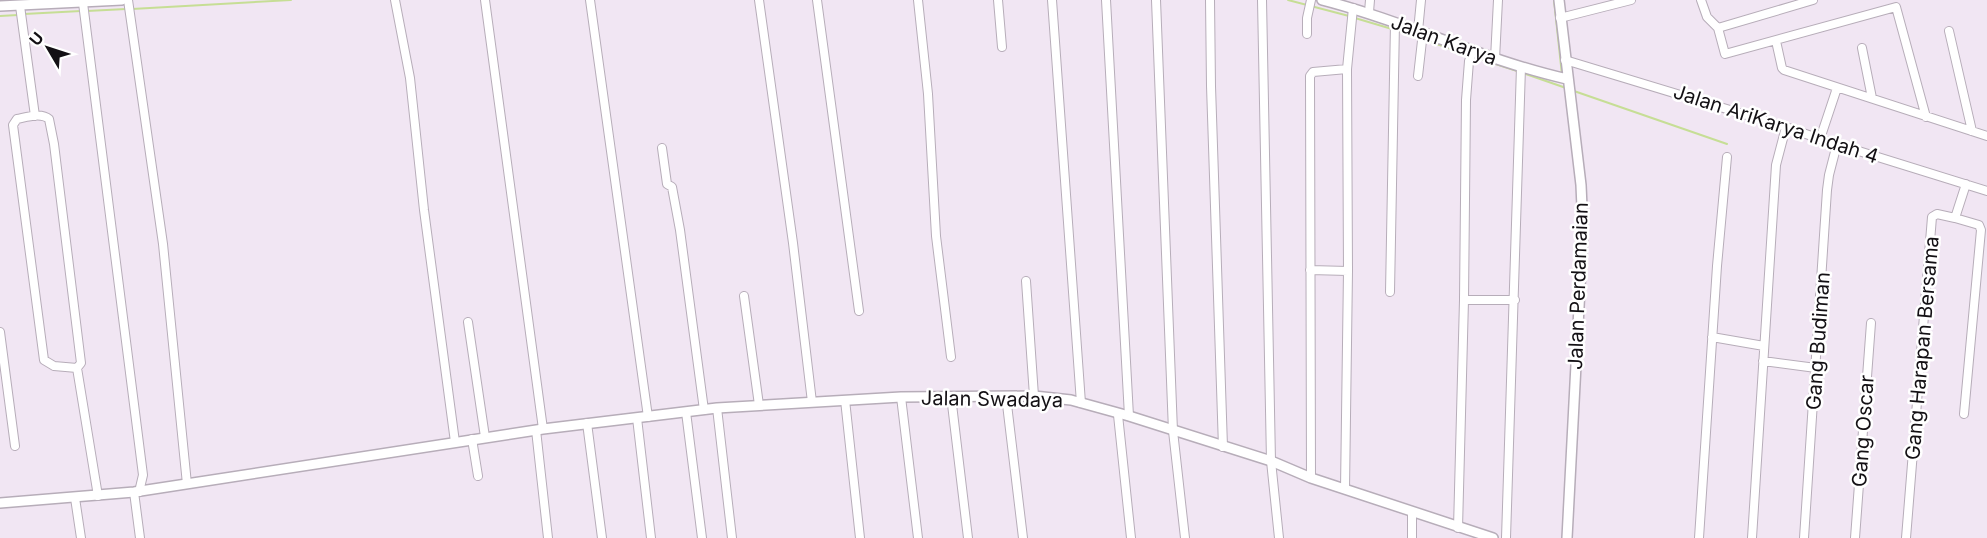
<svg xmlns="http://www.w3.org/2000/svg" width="1987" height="538" font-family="Inter,sans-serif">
	<rect width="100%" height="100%" fill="#f1e6f3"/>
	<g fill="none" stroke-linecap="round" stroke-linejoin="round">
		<path stroke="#c6de95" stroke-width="2" d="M1288 0 1349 16
			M1554 0 1562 75
			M132 9 291 0
			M87 11 126 9
			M24 14 81 11
			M0 16 18 15
			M1355 18 1392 29
			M1398 31 1469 55
			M1474 57 1517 71
			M1523 73 1566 88
			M1574 91 1727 144"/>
		<g stroke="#b7adb9" stroke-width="10">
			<path id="minor" d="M128 0 163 244 187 484
				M395 0 410 78 424 210 455 442
				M485 0 543 429
				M590 0 648 417
				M759 0 793 243 812 402
				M817 0 859 311
				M918 0 928 94 936 236 951 357
				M998 0 1002 47
				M1052 0 1081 403
				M1106 0 1129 416
				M1156 0 1173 431 1185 538
				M1210 0 1211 86 1223 447
				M1262 0 1271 461 1279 538
				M1701 0 1707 17 1718 28 1725 54 1896 7 1926 117
				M83 3 143 475 139 492
				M20 6 35 116
				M1369 12 1370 0
				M1560 18 1631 0
				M1718 28 1813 0
				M1418 31 1421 0
				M1949 31 1972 131
				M1307 34V18L1311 0
				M1776 41 1782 68 1784 70 1987 136
				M1862 48 1872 98
				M1495 59 1498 0
				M1565 60 1786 127 1820 139 1987 191
				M1418 76 1423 32
				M1820 139 1837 88
				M662 148 667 184 672 187 680 230 704 410
				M1955 218 1979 225 1981 230 1964 414
				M1310 270 1348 271
				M1026 281 1034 396
				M1390 292 1395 23
				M744 296 759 405
				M1464 300H1515
				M468 322 485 437
				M0 332 15 446
				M1712 337 1764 346
				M1763 361 1816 368
				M77 368 54 366 44 360 13 125 17 119C27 117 41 112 49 119L54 144 81 363 77 368 98 496
				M951 396 968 538
				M1006 396 1023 538
				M901 397 918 538
				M845 400 860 538
				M717 408 732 538
				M686 412 702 538
				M1118 415 1131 538
				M637 418 651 538
				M587 423 602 538
				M536 430 548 538
				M472 439 478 476
				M1311 478 1310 76 1313 72 1347 69
				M1345 489 1348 271 1347 69 1353 8
				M134 492 140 538
				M75 498 81 538
				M1412 512V538
				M1458 528 1464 300 1466 100 1469 61 1473 51
				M1506 538 1521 67
				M1699 538 1717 266 1727 157
				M1752 538 1776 165 1786 127
				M1804 538 1827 190 1829 175 1837 144
				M1855 538 1871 323
				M1906 538 1932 217 1937 214 1955 218 1966 184"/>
		</g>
		<g stroke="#b7adb9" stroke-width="12">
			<path id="tertiary" d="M1322 0C1405 21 1483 60 1567 79
				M1559 0 1581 185 1583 230 1567 538
				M0 6 122 0
				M0 503 134 492 543 429 717 408 901 397 1034 396 1071 400 1129 416 1271 461 1311 478 1493 538"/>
		</g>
		<use href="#minor" stroke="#fff" stroke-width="8"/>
		<use href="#tertiary" stroke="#fff" stroke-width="9"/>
	</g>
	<g text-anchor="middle" stroke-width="5" stroke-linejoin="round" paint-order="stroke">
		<g font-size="20" fill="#131014" stroke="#fff">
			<text transform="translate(1444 40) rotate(20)" y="7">Jalan Karya</text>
			<text transform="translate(1776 124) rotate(18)" y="7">Jalan AriKarya Indah 4</text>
			<text transform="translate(1578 286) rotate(-88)" y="7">Jalan Perdamaian</text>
			<text transform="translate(1818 341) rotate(-86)" y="7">Gang Budiman</text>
			<text transform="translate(1922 348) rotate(-85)" y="7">Gang Harapan Bersama</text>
			<text transform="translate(992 399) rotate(1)" y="7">Jalan Swadaya</text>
			<text transform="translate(1863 431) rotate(-86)" y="7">Gang Oscar</text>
		</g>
	</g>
	<g transform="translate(48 48) rotate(309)" stroke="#ffffff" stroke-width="4.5" paint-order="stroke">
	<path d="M0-4.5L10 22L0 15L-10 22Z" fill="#131014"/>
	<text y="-9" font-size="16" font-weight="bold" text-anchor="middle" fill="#131014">U</text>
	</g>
</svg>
